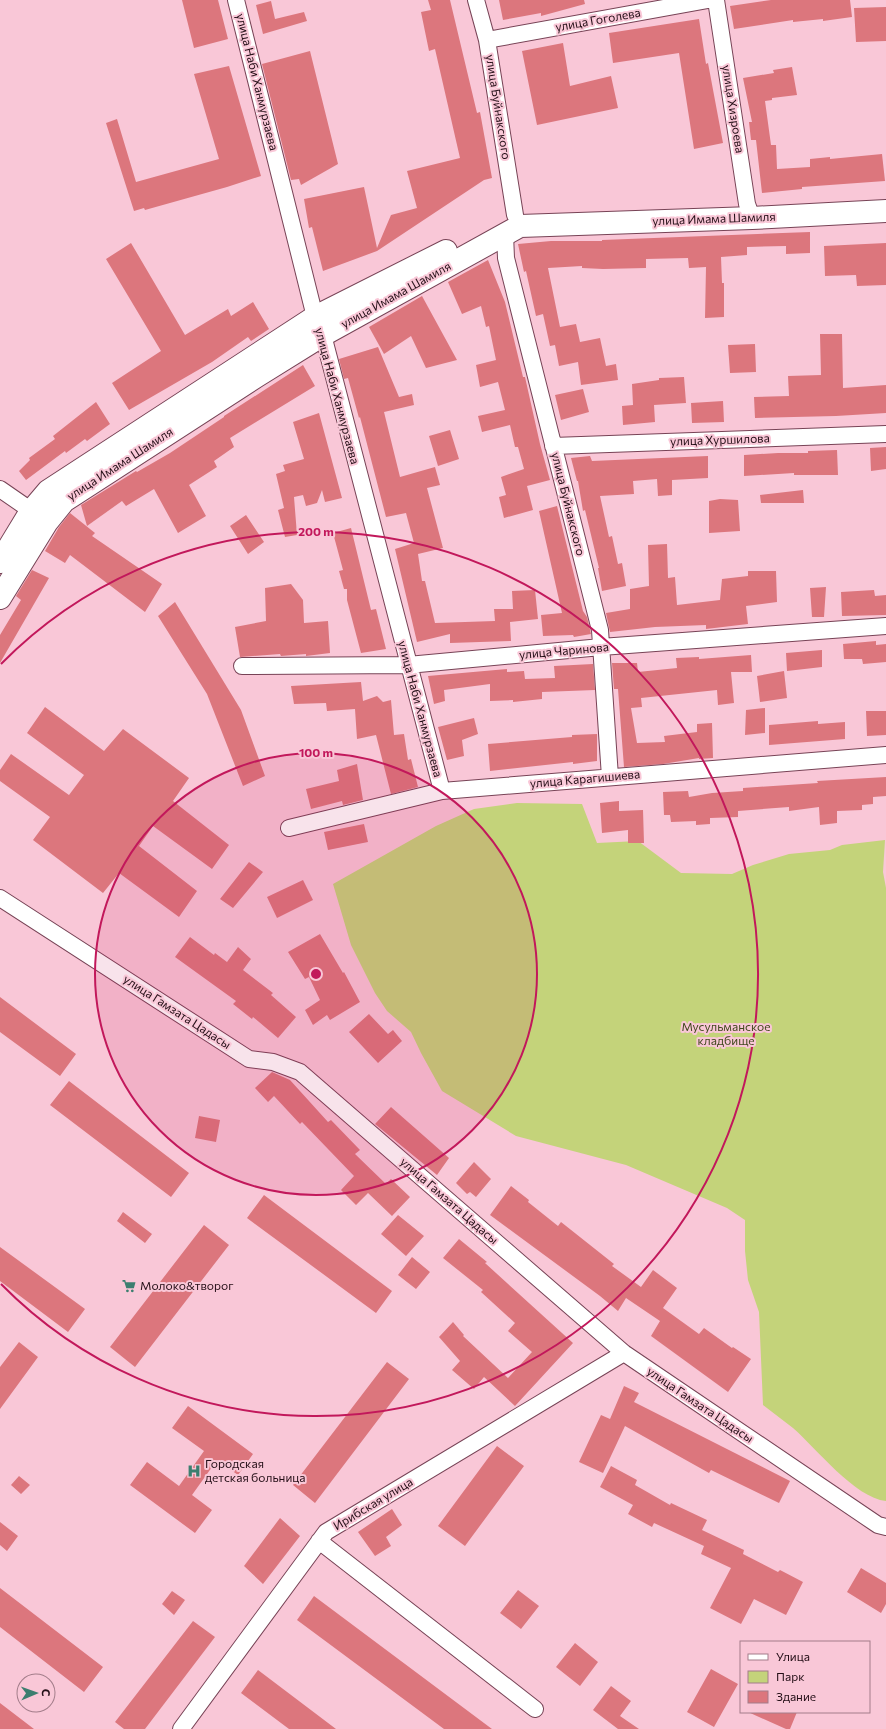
<svg xmlns="http://www.w3.org/2000/svg" width="886" height="1729" font-family="Commissioner,sans-serif">
	<rect width="100%" height="100%" fill="#f9c7d7"/>
	<path fill="#c4d37a" d="M517 803 582 804 597 843 638 841 681 873 732 874 753 865 789 854 830 850 842 845 885 840 883 872 886 888V1501C855 1498 816 1448 793 1428 783 1420 773 1413 763 1405L759 1312 748 1280 745 1251V1220L727 1208 626 1165 516 1136 442 1091 421 1053 411 1032 387 1011 375 993 351 945 333 884 436 826 474 809Z"/>
	<path fill="#dc767d" d="M182 0H218L228 39 194 48Z
		M428 0H450L477 113 480 112 492 178 484 180 377 251 323 271 312 227 309 228 304 199 364 187 377 248 391 215 417 208 407 171 460 158 435 49 429 51 421 12 431 10Z
		M499 0H584L585 4 541 16V13L503 20Z
		M771 0H850L852 17 823 21V19L793 22V20L734 29 730 6Z
		M271 1 275 19 304 12 307 21 263 34 256 5Z
		M886 7V41L856 42 854 8Z
		M699 19 706 64 708 63 723 143 694 149 679 53 613 63 609 33Z
		M563 43 570 86 611 76 618 108 537 125 522 51Z
		M310 51 338 164 301 185 299 179 291 180 262 64Z
		M229 66 261 176 227 187 145 210 144 208 134 211 106 123 117 119 136 182 219 159 194 74Z
		M792 67 797 95 772 98V100L765 101 771 145H776L777 169 810 167V159L830 157V159L882 154 885 181 802 187V189L762 193 756 140H751L749 122H752L743 78 774 73 773 70Z
		M810 232V253L786 254V246L747 247V255L721 257 722 283H724V317L705 318 706 267 689 268 688 258 646 259V268L603 269 582 268V266L548 268 560 327 576 324 580 342 600 338 606 366 616 364 618 380 581 385 578 362 559 366 555 345 550 346 543 314 536 316 526 271 524 272 518 244 551 241H602V240Z
		M131 243 185 335 228 309 231 316 253 302 269 329 251 341 248 337 212 362 129 410 112 383 161 351 106 259Z
		M886 243V285L857 286 856 275 825 276 824 246Z
		M488 260 505 302 523 377H525L540 444 550 480 527 486 533 510 504 518 499 497 506 495 501 477 524 469 518 447H515L510 425 482 432 478 416 505 410 498 382 480 387 476 365 496 360 489 326 486 327 481 306 462 314 448 282Z
		M422 296 457 360 426 368 411 336 384 354 369 327Z
		M820 334H842L843 388 886 385V413L836 416 755 418 754 397 789 396 788 376 821 375Z
		M755 344 756 372 730 373 728 345Z
		M378 347 399 397 412 394 414 405 384 412 400 477 435 467 440 485 427 488 443 548 418 554 422 581H425L435 623 495 621 494 609H513L512 591 535 590 538 619 510 622 511 641 450 643V634L417 642 395 549 414 543 406 513 386 517 360 417 359 418 348 378 344 379 339 359Z
		M303 365 315 386 230 438 234 447 214 461 217 467 189 485 206 516 178 533 154 489 126 506 122 501 87 526 81 505 136 471 137 472 170 453 224 417V416Z
		M684 377 686 403 654 405 655 422 623 425 622 406 633 405 632 384 659 380V378Z
		M583 389 589 412 561 420 555 395Z
		M723 401 724 422 692 423 691 403Z
		M96 402 110 424 87 441 85 439 66 453 65 451 26 480 19 471 30 460 29 458 55 439 53 436Z
		M319 413 342 498 325 502 322 490 317 503 306 506 303 495 294 497 297 535 285 537 278 510 284 508 276 474 285 471 283 465 304 459 293 422Z
		M450 430 459 459 438 466 429 436Z
		M886 447V469L871 471 870 448Z
		M837 450 838 475H794V473L744 476V455L778 453H808V451Z
		M590 456 592 461 708 456V478L672 480V495L658 496 657 479 633 481 634 494 600 496 609 537 612 536 618 564 622 563 626 586 602 591 598 568H599L585 510 583 511 578 481H577L571 458Z
		M803 490 804 503H761L760 495Z
		M720 499 738 500 740 531 709 533V501Z
		M557 506 583 611 587 617 591 634 574 637 573 635 543 636 541 615 562 613 539 511Z
		M70 513 95 533 92 536 162 584 145 612 70 555 65 563 45 551 59 527Z
		M246 515 264 542 248 554 230 526Z
		M351 528 371 610 376 609 386 649 361 653 347 600V589H344L339 571 343 570 333 533Z
		M667 544 668 578 675 577 677 605 720 600 722 579 748 576V571H776L777 602 746 606 748 624 706 629V625L655 627 610 632 606 613 630 609V589L649 586 648 545Z
		M32 570 49 578 0 663V635L21 600 16 596Z
		M291 584 303 600 304 623 328 621 330 653 306 656V654L281 656 280 654 240 657 235 627 266 621 265 588Z
		M826 587 824 617H812L810 588Z
		M874 590 875 596 886 595V615L842 616 841 592Z
		M175 602 241 710 265 776 243 786 207 694 158 616Z
		M876 641V645L886 644V662L863 664 862 659H844L843 644Z
		M822 650V667L787 671 786 653Z
		M751 655 752 672H731L734 703 718 705 717 690 641 698 642 707 631 708 637 743 665 742 664 736 697 732V724L712 723 713 758 699 759V758L663 764 624 767 618 689H614L612 663H637L638 672 677 668 676 658 699 657V659Z
		M593 664 595 690 542 692V699L513 702V700L490 701V684L444 690 445 701 434 704 428 676 507 669V672L524 671 525 679 555 678 554 666Z
		M784 671 787 698 760 702 757 676Z
		M361 682 363 701 377 696 383 702 391 700 394 735 404 734 408 760 411 759 418 787 391 794 376 735 357 739 355 709 327 711 326 703 294 704 291 686Z
		M45 707 104 751 123 729 189 778 173 801 229 845 212 869 153 826 139 846 197 891 179 917 119 873 103 893 33 840 50 817 0 781V770L11 754 69 795 84 775 27 733Z
		M765 708V733L745 735 746 710Z
		M866 711H886V735L867 736Z
		M474 718 478 734 462 740 464 756 447 760 438 727Z
		M818 721V724L845 722V739L769 745V725Z
		M597 734V761L573 764V762L490 771 488 744 572 737V735Z
		M357 764 363 800 343 805 342 801 311 809 306 789 339 781 337 770Z
		M886 777V796L873 797V804L862 805V810L837 811V823L820 825 819 807 789 811V807L738 811V817L710 818V824L696 825V821L671 822 670 815H664L663 792 688 791 689 797 712 793 743 791V788L818 783 817 781Z
		M619 801V811L643 810 644 843H628V830L602 833 600 803Z
		M364 824 368 842 328 850 324 832Z
		M249 862 263 872 233 908 220 899Z
		M303 880 313 900 277 918 267 897Z
		M320 934 343 973 344 972 360 1002 330 1020 327 1015 313 1025 305 1010 320 1000 309 977 305 979 288 952Z
		M190 937 214 955 215 953 227 962 238 947 251 959 243 970 273 993 271 995 296 1017 278 1038 253 1017 252 1019 233 1004 236 1001 175 957Z
		M0 997 76 1054 60 1076 0 1032Z
		M369 1014 388 1034 393 1030 402 1041 378 1063 349 1032Z
		M272 1072 290 1080 328 1122 331 1120 360 1150 355 1154 386 1184 391 1179 410 1197 392 1216 368 1193 356 1205 341 1190 354 1176 302 1122 300 1124 274 1096 268 1102 255 1088Z
		M69 1081 189 1173 171 1197 50 1105Z
		M391 1107 449 1158 437 1175 375 1124Z
		M199 1116 220 1120 216 1142 195 1138Z
		M474 1162 491 1179 476 1197 470 1192 467 1194 456 1183Z
		M511 1186 529 1200 528 1202 558 1226 561 1222 614 1264 612 1266 641 1287 653 1270 677 1288 663 1308 699 1334 704 1328 732 1348 733 1347 751 1359 728 1392 651 1336 660 1321 626 1298 618 1311 600 1296 490 1215Z
		M264 1195 392 1291 376 1313 247 1218Z
		M123 1212 152 1234 145 1243 117 1221Z
		M398 1215 424 1236 406 1256 381 1234Z
		M204 1225 229 1245 135 1367 110 1347Z
		M459 1239 487 1262 485 1263 573 1343 515 1406 484 1377 474 1389 452 1370 460 1361 439 1337 453 1322 464 1335 463 1336 508 1378 532 1352 508 1331 515 1323 481 1292 483 1290 443 1258Z
		M0 1247 85 1309 68 1332 0 1281Z
		M412 1257 430 1272 416 1289 398 1275Z
		M19 1342 38 1357 0 1409V1367Z
		M387 1362 409 1379 315 1503 293 1485Z
		M624 1386 639 1393 634 1402 790 1481 779 1503 711 1470 709 1473 625 1426 603 1473 579 1462 601 1415 610 1419Z
		M188 1406 253 1454 238 1475 217 1460 192 1495 212 1510 195 1533 130 1485 147 1462 179 1486 204 1451 172 1428Z
		M497 1446 524 1466 465 1546 438 1526Z
		M611 1466 637 1480 635 1485 670 1505 671 1503 707 1520 702 1530 744 1550 743 1554 778 1572 780 1570 803 1582 786 1615 754 1599 741 1624 710 1608 731 1568 701 1554 704 1546 654 1523 652 1527 628 1514 633 1505 600 1487Z
		M19 1476 30 1485 21 1494 11 1485Z
		M392 1509 402 1525 386 1537 391 1546 375 1556 358 1532Z
		M280 1518 300 1536 263 1584 244 1566Z
		M0 1522 18 1536 7 1551 0 1545Z
		M861 1568 886 1583V1604L881 1613 847 1592Z
		M0 1588 103 1667 84 1692 0 1627Z
		M518 1590 539 1606 521 1629 500 1613Z
		M172 1591 185 1600 174 1615 162 1604Z
		M314 1596 492 1729H444L297 1620Z
		M193 1621 215 1637 145 1729H124L115 1722Z
		M575 1643 598 1662 580 1686 556 1667Z
		M711 1669 738 1684 714 1727 687 1712Z
		M258 1670 336 1729H289L241 1693Z
		M611 1686 631 1701 620 1716 639 1729H618L593 1710Z
		M0 1703 34 1729H0Z
		M748 1712H797L790 1729H786Z"/>
	<g fill="none" stroke-linecap="round" stroke-linejoin="round">
		<g stroke="#774356" stroke-width="18">
			<path id="street" d="M236 0 315 317 323 335 442 791
				M476 0 487 40 515 215
				M716 0 747 204 752 218
				M487 40 708 0
				M505 234 506 258 600 630 610 777
				M553 446 886 434
				M0 489 39 516
				M242 666 408 665 601 647 886 626
				M289 828 442 791 886 755
				M0 898 249 1059 273 1062 300 1072 624 1353 878 1525 886 1527
				M319 1541 535 1709
				M181 1729 326 1532 624 1353"/>
		</g>
		<g stroke="#774356" stroke-width="24">
			<path id="secondary" d="M0 562 31 511 48 491 315 317 446 251
				M0 598 47 522 64 501 257 376 323 335 520 226 752 218 886 211"/>
		</g>
		<use href="#street" stroke="#fff" stroke-width="16"/>
		<use href="#secondary" stroke="#fff" stroke-width="22"/>
	</g>
	<circle cx="316" cy="974" r="221" fill="#c2185b" fill-opacity=".12"/>
	<g fill="none" stroke="#c2185b" stroke-width="2">
		<circle cx="316" cy="974" r="221"/>
		<path d="M1 664A442 442 0 1 1 1 1284"/>
	</g>
	<defs>
		<g id="supermarket-bare" transform="scale(1.08)"><path d="M-6-5.5h2.5l.6 2H6L4.5 2H-2.5L-4.4-4H-6ZM-1.5 3.2a1.3 1.3 0 1 0 .1 0ZM3 3.2a1.3 1.3 0 1 0 .1 0Z" fill="#3c7e6f" stroke="#f9c7d7" stroke-width="2.5" paint-order="stroke"/></g>
		<g id="hospital-bare" transform="scale(1.08)"><path d="M-5-5h3v3.5h4V-5h3V5h-3V1.5h-4V5h-3Z" fill="#3c7e6f" stroke="#f9c7d7" stroke-width="2.5" paint-order="stroke"/></g>
	</defs>
	<g fill-rule="evenodd">
		<use href="#supermarket-bare" x="129" y="1286"/>
		<use href="#hospital-bare" x="194" y="1471"/>
	</g>
	<g text-anchor="middle" stroke-width="4" stroke-linejoin="round" paint-order="stroke">
		<g font-size="12" fill="#230e16" stroke="#f9c7d7">
			<text transform="translate(598 20) rotate(-10)" y="4">улица Гоголева</text>
			<text transform="translate(257 82) rotate(76)" y="4">улица Наби Ханмурзаева</text>
			<text transform="translate(498 107) rotate(81)" y="4">улица Буйнакского</text>
			<text transform="translate(733 109) rotate(81)" y="4">улица Хизроева</text>
			<text transform="translate(714 219) rotate(-2)" y="4">улица Имама Шамиля</text>
			<text transform="translate(396 295) rotate(-29)" y="4">улица Имама Шамиля</text>
			<text transform="translate(337 396) rotate(75)" y="4">улица Наби Ханмурзаева</text>
			<text transform="translate(720 440) rotate(-2)" y="4">улица Хуршилова</text>
			<text transform="translate(120 464) rotate(-33)" y="4">улица Имама Шамиля</text>
			<text transform="translate(568 504) rotate(76)" y="4">улица Буйнакского</text>
			<text transform="translate(564 651) rotate(-5)" y="4">улица Чаринова</text>
			<text transform="translate(420 709) rotate(75)" y="4">улица Наби Ханмурзаева</text>
			<text transform="translate(585 779) rotate(-5)" y="4">улица Карагишиева</text>
			<text transform="translate(177 1012) rotate(33)" y="4">улица Гамзата Цадасы</text>
			<text transform="translate(449 1201) rotate(41)" y="4">улица Гамзата Цадасы</text>
			<text transform="translate(700 1405) rotate(34)" y="4">улица Гамзата Цадасы</text>
			<text transform="translate(373 1504) rotate(-31)" y="4">Ирибская улица</text>
		</g>
		<g font-size="12" fill="#41481e" stroke="#f9c7d7">
			<text x="726" y="1031">Мусульманское<tspan x="726" dy="14">кладбище</tspan></text>
		</g>
		<g font-size="12" fill="#230e16" stroke="#f9c7d7" text-anchor="start">
			<text x="140" y="1290">Молоко&amp;творог</text>
			<text x="205" y="1468">Городская<tspan x="205" dy="14">детская больница</tspan></text>
		</g>
	</g>
	<circle cx="316" cy="974" r="6" fill="#c2185b" stroke="#f9c7d7" stroke-width="2"/>
	<g font-size="12" text-anchor="middle" font-weight="bold" fill="#c2185b" stroke="#f9c7d7" stroke-width="4" stroke-linejoin="round" paint-order="stroke">
		<text x="316" y="536">200 m</text>
		<text x="316" y="757">100 m</text>
	</g>
	<rect x="740" y="1641" width="130" height="72" fill="#f9c7d7" stroke="#a37d8a"/>
	<rect x="748" y="1654" width="20" height="6" fill="#ffffff" stroke="#a37d8a"/>
	<text x="776" y="1661" font-size="12" fill="#230e16">Улица</text>
	<rect x="748" y="1671" width="20" height="12" fill="#c4d37a" stroke="#a37d8a"/>
	<text x="776" y="1681" font-size="12" fill="#230e16">Парк</text>
	<rect x="748" y="1691" width="20" height="12" fill="#dc767d" stroke="#a37d8a"/>
	<text x="776" y="1701" font-size="12" fill="#230e16">Здание</text>
	<g transform="translate(36 1693) rotate(88)"><circle r="19" fill="#f9c7d7" stroke="#a37d8a"/>
	<path d="M0-3L7 15L0 10L-7 15Z" fill="#3c7e6f"/>
	<text y="-6" font-size="11" font-weight="bold" text-anchor="middle" fill="#230e16">С</text>
	</g>
</svg>
